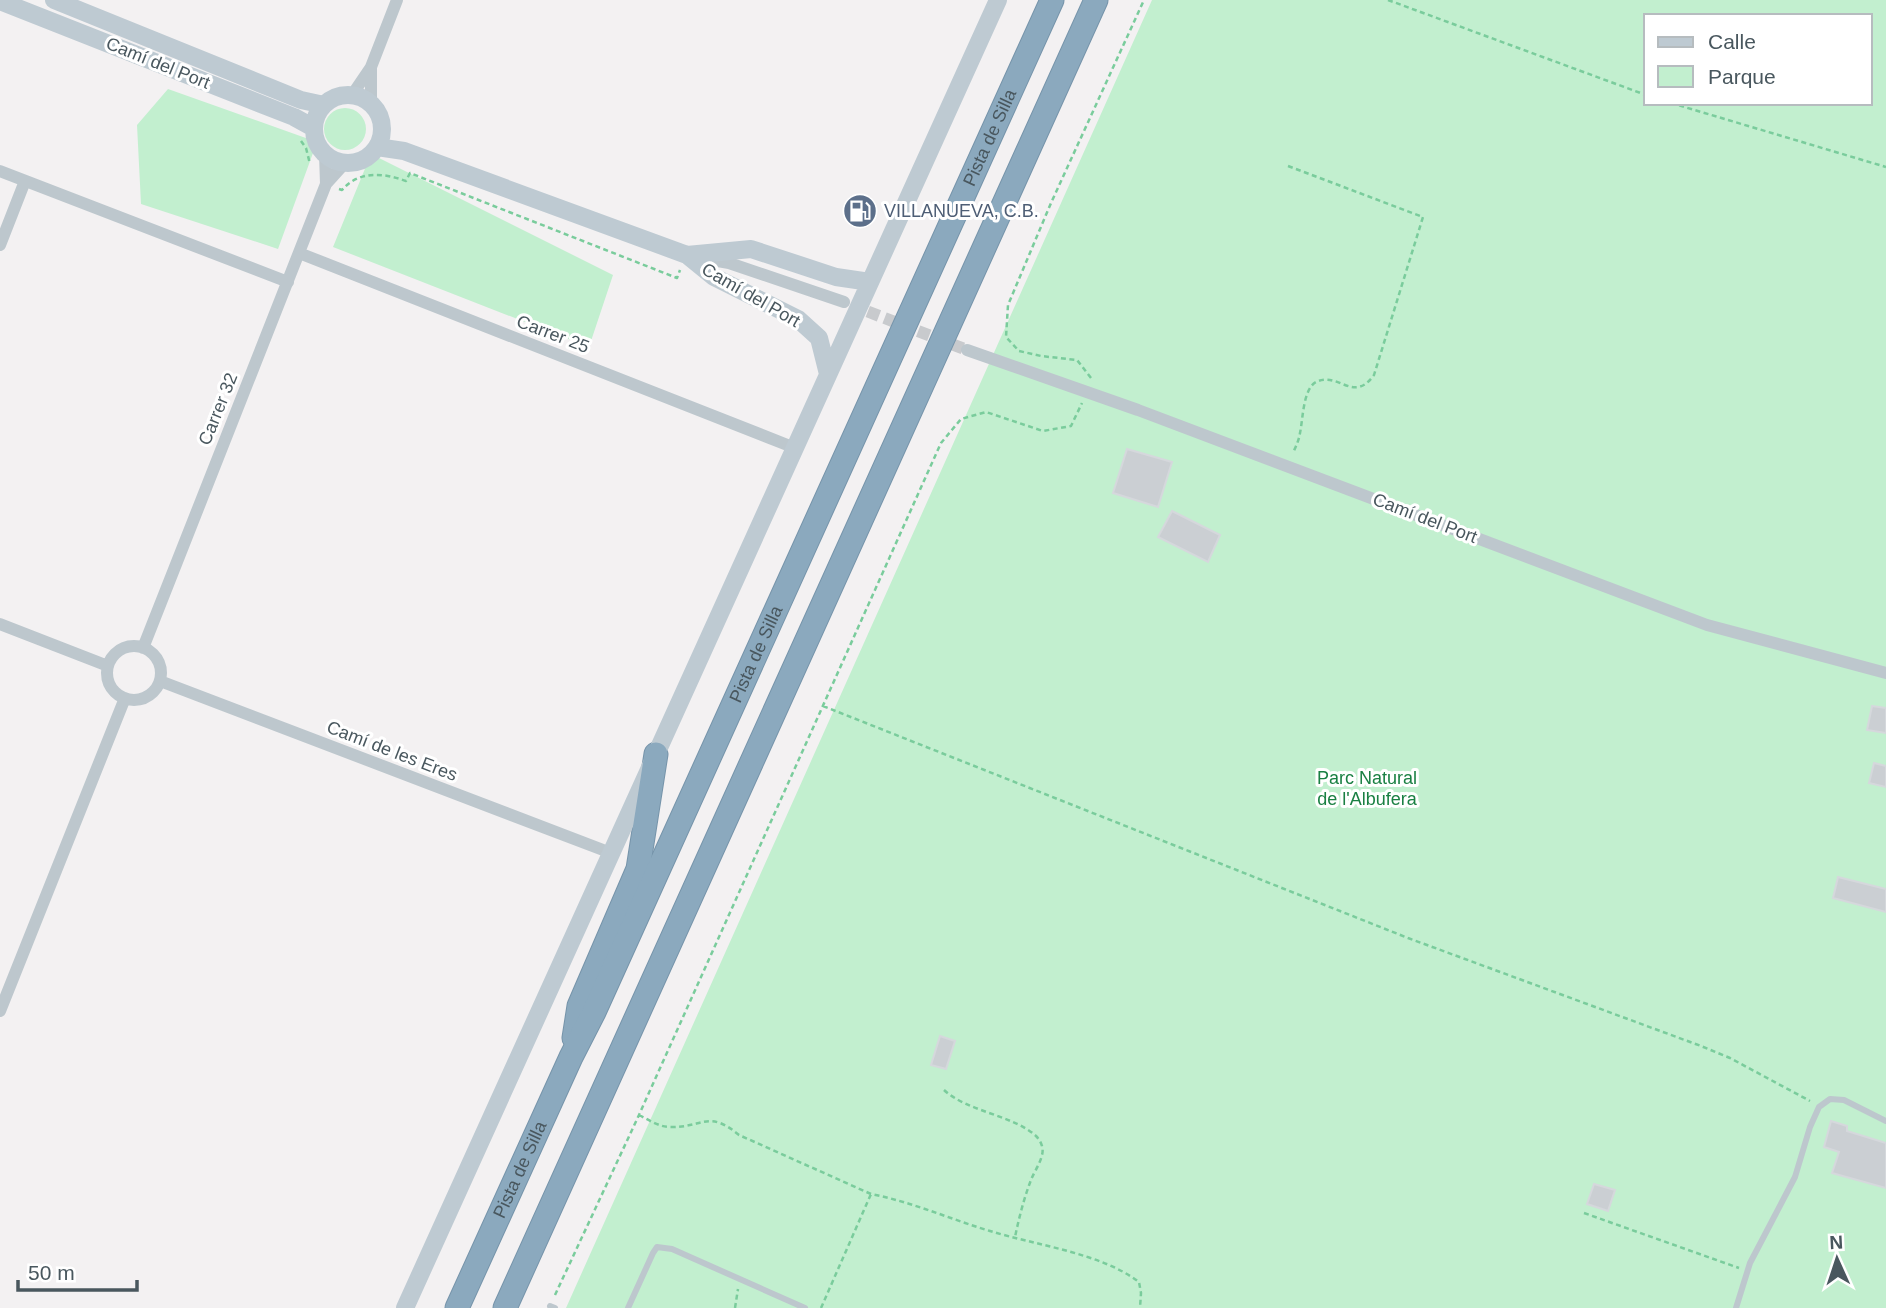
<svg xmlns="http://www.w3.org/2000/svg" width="1886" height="1308" font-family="Helvetica,sans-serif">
	<rect width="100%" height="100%" fill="#f3f1f2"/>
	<path fill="#c2efcf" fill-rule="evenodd" d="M1152 0H1886V1308H566ZM1646 16H1870V103H1646Z
		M168 89 317 142 278 249 141 204 137 125Z
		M324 129a21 21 0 1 1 42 0a21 21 0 1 1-42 0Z
		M371 154 613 275 589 347 333 247Z"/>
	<path fill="#cbcfd3" stroke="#d5d8dc" stroke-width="2" d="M1127 449 1172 462 1158 507 1113 493Z
		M1172 511 1220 535 1208 562 1158 537Z
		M1872 706 1886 708V733L1867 730Z
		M1874 763 1886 766V787L1869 783Z
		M1838 877 1886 889V912L1833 898Z
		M940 1036 955 1041 946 1069 931 1065Z
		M1831 1121 1847 1126V1131L1886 1143V1188L1832 1173 1839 1152 1824 1147Z
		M1594 1184 1615 1190 1608 1211 1587 1204Z"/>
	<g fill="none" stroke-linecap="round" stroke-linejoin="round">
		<path stroke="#c8cacd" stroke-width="12" stroke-dasharray="12 6" stroke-linecap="butt" d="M851 305 967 350"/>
		<g stroke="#7694aa" stroke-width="25">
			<g id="highway">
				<path d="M574 1038 579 1006 638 869 656 754"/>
				<path id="s1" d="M457 1308 571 1057 594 1012 1052 0"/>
				<path d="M505 1308 1096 0"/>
			</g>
		</g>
		<path stroke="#7acc9c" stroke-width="2.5" stroke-dasharray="5 3.5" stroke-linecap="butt" d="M1388 0 1646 95
			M1671 103 1886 167
			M301 141 306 148 310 164
			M1288 166 1423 217 1374 375C1353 404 1339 371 1316 382 1303 389 1303 419 1300 433 1299 440 1296 446 1293 453
			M339 189 342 190C359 170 384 173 406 181L410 173 677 278 680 270
			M1091 378 1077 360 1041 356 1019 351 1006 337 1008 305 1051 203 1144 0
			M823 706 1408 938 1701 1046 1730 1058 1810 1101
			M944 1090C968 1112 1013 1115 1036 1136 1041 1141 1044 1148 1042 1155 1040 1164 1034 1172 1031 1180 1024 1198 1019 1218 1015 1237
			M639 1115C649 1120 659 1127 670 1127 703 1128 708 1109 739 1135L871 1194C912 1202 950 1219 990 1231 1035 1245 1101 1253 1139 1282L1141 1293 1140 1308
			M1584 1213 1739 1268
			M555 1295 639 1115 941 443 961 419 986 412 1043 431 1071 426 1082 403
			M735 1308 738 1289
			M821 1308 871 1194"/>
		<path stroke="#bdc7cd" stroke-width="6" d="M550 1306 555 1308
			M628 1308 653 1253 657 1247 672 1249 805 1308
			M1736 1308 1750 1263 1795 1177 1810 1127 1819 1107 1830 1099 1844 1100 1886 1121"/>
		<path stroke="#bdc7cd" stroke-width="12" d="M371 67V104
			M352 95 371 67 397 0
			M325 154 326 184
			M0 171 288 282
			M0 245 25 181
			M299 253 795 448
			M701 258 729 263 844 302
			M967 350 1138 410 1707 625 1886 673
			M0 624 108 666
			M107 673a27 27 0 1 1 54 0a27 27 0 1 1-54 0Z
			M143 648 326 184 345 163
			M160 681 611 853
			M0 1011 125 698"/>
		<path stroke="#becad2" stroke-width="18" d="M54 0 301 100 324 105
			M0 1 294 117 314 128
			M314 129a34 34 0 1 1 68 0a34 34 0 1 1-68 0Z
			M377 147 404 151 687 255 714 277 798 319 819 338 828 374
			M687 255 751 249 836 277 870 282
			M405 1308 998 0"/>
		<use href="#highway" stroke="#8ba9be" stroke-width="23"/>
	</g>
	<defs>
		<g id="fuel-disc" transform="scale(1.75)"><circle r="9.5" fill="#5c6f8a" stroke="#fff"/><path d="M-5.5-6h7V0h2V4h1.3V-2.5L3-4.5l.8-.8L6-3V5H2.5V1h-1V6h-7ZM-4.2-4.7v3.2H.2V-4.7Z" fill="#fff"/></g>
	</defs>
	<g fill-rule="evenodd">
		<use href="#fuel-disc" x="860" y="211"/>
	</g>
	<g text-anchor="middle" stroke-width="6" stroke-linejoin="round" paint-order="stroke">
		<g font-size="18" fill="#49575e" stroke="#fff">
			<text transform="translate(158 63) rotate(22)" y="6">Camí del Port</text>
			<text dy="6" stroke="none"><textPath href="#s1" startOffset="1286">Pista de Silla</textPath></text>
			<text transform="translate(751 295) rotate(30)" y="6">Camí del Port</text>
			<text transform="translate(553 334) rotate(21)" y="6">Carrer 25</text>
			<text transform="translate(218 409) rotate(-68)" y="6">Carrer 32</text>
			<text transform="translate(1425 518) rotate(21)" y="6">Camí del Port</text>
			<text dy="6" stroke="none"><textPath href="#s1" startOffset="719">Pista de Silla</textPath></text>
			<text transform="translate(392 751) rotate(21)" y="6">Camí de les Eres</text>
			<text dy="6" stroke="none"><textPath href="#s1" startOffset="152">Pista de Silla</textPath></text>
		</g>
		<g font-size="18" fill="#4e5e75" stroke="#fff" text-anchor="start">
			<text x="884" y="217">VILLANUEVA, C.B.</text>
		</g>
		<g font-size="18" fill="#1a8043" stroke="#fff">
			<text x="1367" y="784">Parc Natural<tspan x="1367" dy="21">de l'Albufera</tspan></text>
		</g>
	</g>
	<rect x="1644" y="14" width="228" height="91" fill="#ffffff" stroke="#b6bcbf" stroke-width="2"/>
	<rect x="1658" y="37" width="35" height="10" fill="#becad2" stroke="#b6bcbf" stroke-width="2"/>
	<text x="1708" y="49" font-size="21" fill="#49575e">Calle</text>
	<rect x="1658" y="66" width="35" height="21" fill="#c2efcf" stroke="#b6bcbf" stroke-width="2"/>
	<text x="1708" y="84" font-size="21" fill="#49575e">Parque</text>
	<g transform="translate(1837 1259) rotate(357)" stroke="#ffffff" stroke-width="5" paint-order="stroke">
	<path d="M0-5L12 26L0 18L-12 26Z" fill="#49575e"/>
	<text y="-10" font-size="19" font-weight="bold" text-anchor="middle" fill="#49575e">N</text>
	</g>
	<path d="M18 1280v10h119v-10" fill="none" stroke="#49575e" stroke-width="3.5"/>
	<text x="28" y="1280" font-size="21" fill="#49575e" stroke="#ffffff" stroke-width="5" paint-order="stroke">50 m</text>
</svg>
